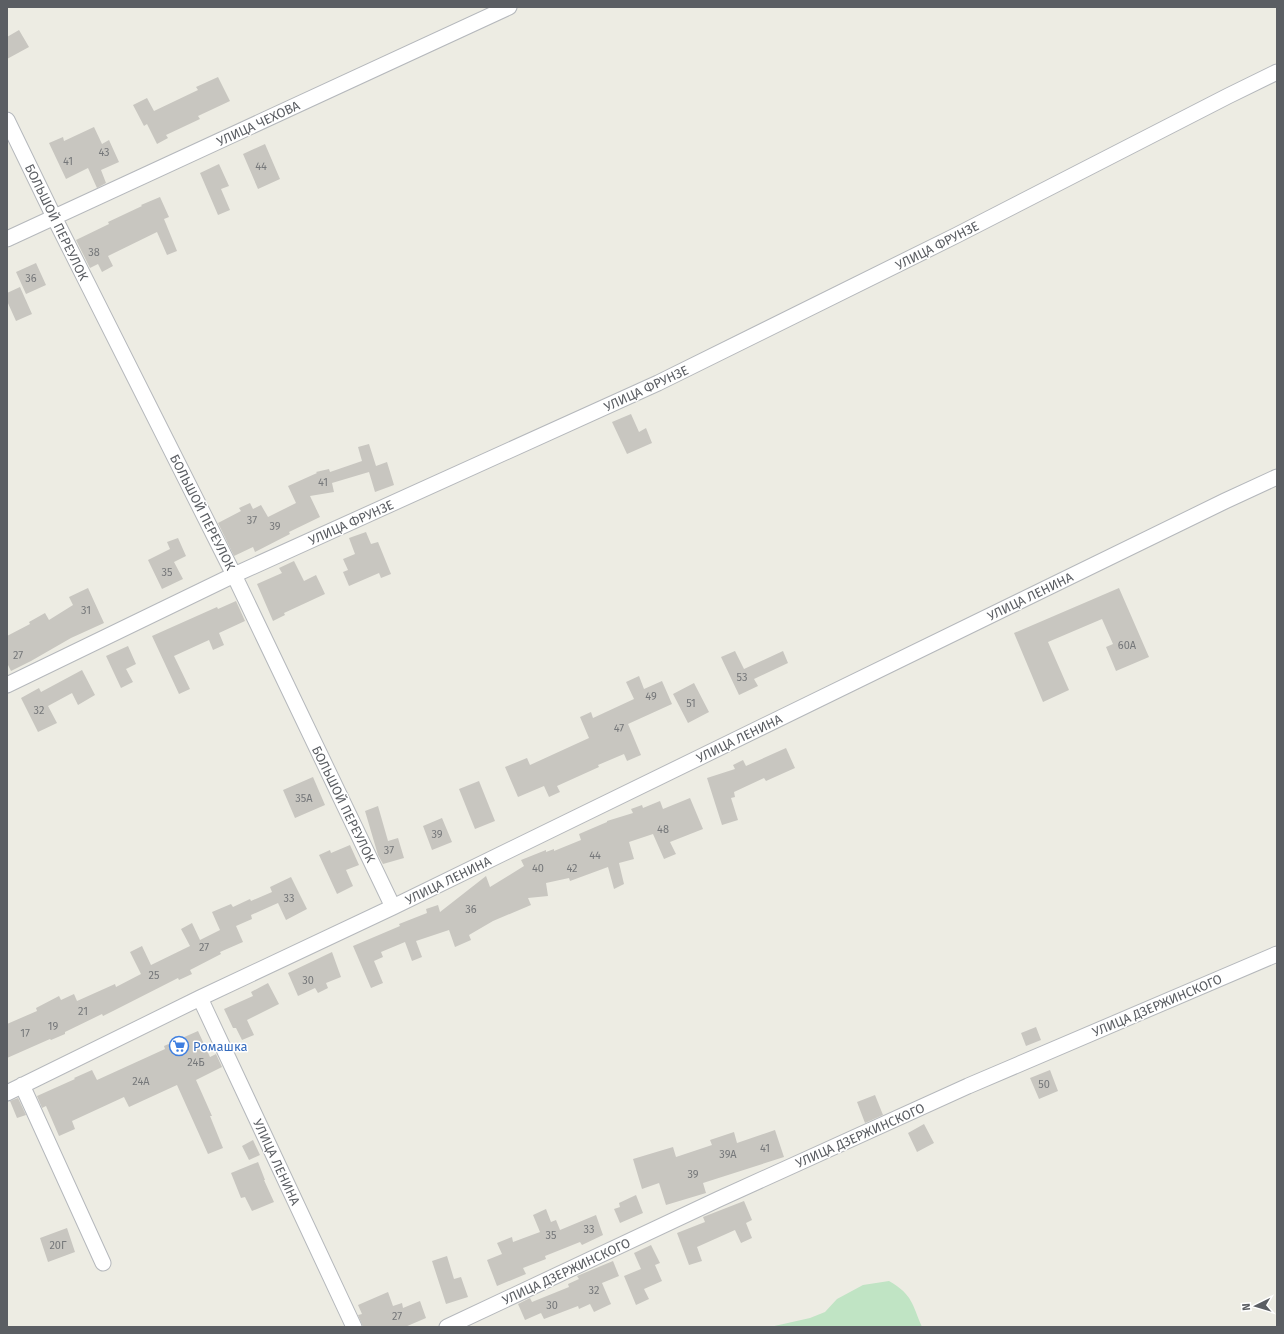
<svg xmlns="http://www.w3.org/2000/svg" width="1284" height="1334" font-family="'Fira Sans',sans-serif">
	<rect width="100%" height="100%" fill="#edece3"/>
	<path fill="#c0e4c4" d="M889 1281C913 1295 912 1304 922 1327H770L810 1318 825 1312 837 1299 863 1285Z"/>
	<path fill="#c8c6c0" d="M19 30 29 47 7 59V37Z
		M218 77 230 101 198 116 200 119 166 135 168 138 157 144 147 124 144 126 133 105 147 98 154 111 198 90 196 87Z
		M94 127 102 144 109 140 119 162 101 170 106 183 97 188 88 168 66 179 49 143 63 137 64 141Z
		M265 144 280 179 258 189 243 154Z
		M219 164 229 186 221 189 230 210 218 215 200 173Z
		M160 197 169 217 164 219 177 251 167 255 157 232 108 256 113 266 102 272 98 264 90 268 76 240 109 224 108 222 142 206 141 205Z
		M36 263 46 285 26 294 16 272Z
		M20 287 32 314 16 321 7 301V293Z
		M631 414 639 432 646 428 652 443 627 454 612 422Z
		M369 444 376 466 387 462 394 485 375 492 369 472 332 483 334 492 310 496 320 517 289 532 290 534 255 552 253 547 234 556 218 523 241 511 239 508 250 503 253 509 261 505 268 517 296 503 288 486 317 473 316 472 329 469 330 472 362 461 358 447Z
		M366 532 371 544 378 542 391 574 381 578 379 573 349 586 343 572 348 570 343 559 355 554 349 538Z
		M178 538 186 556 174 562 183 579 162 589 148 560 170 549 167 542Z
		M294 561 304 581 316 575 325 594 284 613 285 615 273 621 257 584 282 573 279 568Z
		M88 588 104 623 71 638 31 661 11 671 7 663V636L30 624 29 622 45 613 49 620 73 605 69 597Z
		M1119 588 1149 657 1116 671 1106 647 1113 644 1102 619 1048 642 1069 690 1043 702 1014 633Z
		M236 601 245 621 219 633 224 645 213 650 209 640 174 656 190 689 179 694 152 636 217 607 218 609Z
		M128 646 136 664 126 669 133 682 121 688 106 656Z
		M735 651 744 669 783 651 788 663 754 679 758 686 739 695 721 657Z
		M82 670 95 695 78 705 72 693 48 706 57 723 38 732 21 698 39 688 41 692Z
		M639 676 644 689 662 681 672 704 628 724 641 755 627 761 624 754 598 765 599 767 557 786 560 792 549 797 544 786 518 797 505 767 527 758 530 765 589 738 580 717 591 712 593 718 634 699 626 682Z
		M694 683 709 712 688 723 673 694Z
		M786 748 795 768 766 781 764 778 734 792 735 797 731 798 738 820 722 825 707 778 735 769 733 765 743 760 746 766Z
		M313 777 325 805 295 818 283 790Z
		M479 781 495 821 475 829 459 789Z
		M690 798 703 829 670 842 676 854 664 859 653 834 629 842 634 859 619 863 624 884 614 889 608 867 570 881 569 878 546 883 548 896 528 898 531 905 493 921 469 935 471 940 455 947 449 930 416 941 422 957 412 961 405 942 381 952 383 957 374 961 383 983 371 988 353 946 400 926 399 924 427 913 426 909 438 905 440 912 486 876 490 887 524 866 521 860 546 850V852L554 849V851L581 840 579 834 607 822V821L633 813 631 809 642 805 643 808 660 801 663 809Z
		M378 806 388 841 398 838 404 858 383 864 378 855 365 811Z
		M442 818 452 842 432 850 423 826Z
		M350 845 359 865 346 870 353 886 337 894 319 855 330 850 331 853Z
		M291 877 307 909 286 920 278 903 251 915 252 919 236 926 243 942 220 952 221 954 190 970 192 974 179 980 178 978 115 1010 103 1016 102 1014 65 1032V1034L51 1040 50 1039 7 1058V1024L37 1011 36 1008 59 996 61 1000 74 994 77 1001 115 984 116 987 141 974 130 952 142 946 151 965 190 946 181 929 192 923 200 940 220 930 212 912 231 904 233 907 250 899 251 901 272 892 270 887Z
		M332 952 341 977 326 983 328 988 318 993 315 988 298 996 288 973Z
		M268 983 279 1004 247 1020 254 1035 242 1040 236 1028H233L224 1009 253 996 251 992Z
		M1036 1027 1041 1040 1026 1046 1021 1033Z
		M198 1031 210 1057 216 1054 222 1067 196 1080 212 1116H210L223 1148 208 1154 177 1085 129 1107 124 1097 72 1121 75 1129 59 1136 46 1106 42 1108 37 1096 75 1079 74 1078 92 1070 97 1080 165 1049 164 1046Z
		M1050 1070 1058 1091 1039 1099 1030 1078Z
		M875 1095 883 1115 865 1123 857 1102Z
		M18 1098 26 1115 17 1118 10 1101Z
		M924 1124 934 1143 917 1152 908 1133Z
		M775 1130 784 1157 703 1183 706 1193 666 1205 659 1183 642 1189 633 1159 673 1147 676 1157 712 1145 710 1140 734 1132 737 1143Z
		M253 1140 260 1155 249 1160 242 1146Z
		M258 1162 265 1180H264L274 1202 252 1211 245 1197 241 1198 231 1173Z
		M636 1195 643 1213 620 1223 614 1209 620 1207 619 1203Z
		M744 1201 752 1220 746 1223 752 1238 741 1243 735 1230 697 1247 702 1261 689 1265 677 1233 705 1222 703 1217Z
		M546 1209 551 1222 556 1220 560 1230 596 1215 603 1235 582 1245 580 1242 545 1256 546 1259 523 1268 526 1274 497 1286 487 1260 502 1254 497 1243 512 1237 513 1242 540 1232 533 1215Z
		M67 1228 75 1252 48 1262 40 1238Z
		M651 1245 660 1263 655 1265 662 1281 644 1289 649 1299 636 1305 624 1276 641 1269 634 1253Z
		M447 1256 454 1279 461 1277 468 1297 446 1304 432 1261Z
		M613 1261 619 1276 602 1283 611 1304 594 1312 590 1304 579 1309 578 1306 544 1319 541 1313 525 1320 518 1304 530 1298 532 1302 569 1287 568 1284 579 1279 577 1276Z
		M388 1292 393 1306 402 1303 403 1308 420 1301 426 1318 405 1327H363L358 1315 362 1314 358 1305Z"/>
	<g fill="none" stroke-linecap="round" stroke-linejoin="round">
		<g stroke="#b5b8bc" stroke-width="17">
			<path id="minor" d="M7 120 54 217 234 575 393 907
				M7 239 509 7
				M7 685 234 575 658 383 957 235 1228 96 1277 72
				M200 998 354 1327
				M22 1085 103 1263
				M7 1093 200 998 393 907 1225 501 1277 477
				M447 1327 719 1199 968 1086 1277 954"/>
		</g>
		<use href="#minor" stroke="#fff" stroke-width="15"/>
	</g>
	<defs>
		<g id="supermarket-ring" transform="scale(1)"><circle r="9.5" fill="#fff" stroke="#3f7fe0" stroke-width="1.5"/><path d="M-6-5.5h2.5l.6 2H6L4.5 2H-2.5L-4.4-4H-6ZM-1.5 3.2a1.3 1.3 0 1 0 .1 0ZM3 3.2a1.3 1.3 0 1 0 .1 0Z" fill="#3f7fe0"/></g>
	</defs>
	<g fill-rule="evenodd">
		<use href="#supermarket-ring" x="179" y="1046"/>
	</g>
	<g text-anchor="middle" stroke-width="3" stroke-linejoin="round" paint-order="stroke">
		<g font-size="11" fill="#76787a">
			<text x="104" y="156">43</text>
			<text x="68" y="165">41</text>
			<text x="261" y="170">44</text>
			<text x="94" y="256">38</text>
			<text x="31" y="282">36</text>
			<text x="323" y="486">41</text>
			<text x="252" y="524">37</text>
			<text x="275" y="530">39</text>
			<text x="167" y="576">35</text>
			<text x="86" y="614">31</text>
			<text x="1127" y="649">60А</text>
			<text x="18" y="659">27</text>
			<text x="742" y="681">53</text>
			<text x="651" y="700">49</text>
			<text x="691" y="707">51</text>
			<text x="39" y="714">32</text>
			<text x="619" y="732">47</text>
			<text x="304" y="802">35А</text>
			<text x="663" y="833">48</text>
			<text x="437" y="838">39</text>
			<text x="389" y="854">37</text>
			<text x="595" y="859">44</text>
			<text x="538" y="872">40</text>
			<text x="572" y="872">42</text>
			<text x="289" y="902">33</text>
			<text x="471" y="913">36</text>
			<text x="204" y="951">27</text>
			<text x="154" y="979">25</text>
			<text x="308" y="984">30</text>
			<text x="83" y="1015">21</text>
			<text x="53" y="1030">19</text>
			<text x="25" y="1037">17</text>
			<text x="196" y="1066">24Б</text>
			<text x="141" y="1085">24А</text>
			<text x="1044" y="1088">50</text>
			<text x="765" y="1152">41</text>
			<text x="728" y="1158">39А</text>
			<text x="693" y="1178">39</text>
			<text x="589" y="1233">33</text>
			<text x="551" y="1239">35</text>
			<text x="58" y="1249">20Г</text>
			<text x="594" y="1294">32</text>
			<text x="552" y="1309">30</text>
			<text x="397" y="1320">27</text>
		</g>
		<g font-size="13" fill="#5b5e63" stroke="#fff">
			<text transform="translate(258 123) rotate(-25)" y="5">УЛИЦА ЧЕХОВА</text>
			<text transform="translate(57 222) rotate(64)" y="5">БОЛЬШОЙ ПЕРЕУЛОК</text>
			<text transform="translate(937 245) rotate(-27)" y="5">УЛИЦА ФРУНЗЕ</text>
			<text transform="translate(646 388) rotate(-25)" y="5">УЛИЦА ФРУНЗЕ</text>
			<text transform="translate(203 512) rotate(63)" y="5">БОЛЬШОЙ ПЕРЕУЛОК</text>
			<text transform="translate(351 522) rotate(-24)" y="5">УЛИЦА ФРУНЗЕ</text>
			<text transform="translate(1030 596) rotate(-26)" y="5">УЛИЦА ЛЕНИНА</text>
			<text transform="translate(739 738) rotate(-26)" y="5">УЛИЦА ЛЕНИНА</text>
			<text transform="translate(344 804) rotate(64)" y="5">БОЛЬШОЙ ПЕРЕУЛОК</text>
			<text transform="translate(448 880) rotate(-26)" y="5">УЛИЦА ЛЕНИНА</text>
			<text transform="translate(1157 1005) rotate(-23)" y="5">УЛИЦА ДЗЕРЖИНСКОГО</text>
			<text transform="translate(860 1135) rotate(-24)" y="5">УЛИЦА ДЗЕРЖИНСКОГО</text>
			<text transform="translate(277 1162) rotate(65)" y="5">УЛИЦА ЛЕНИНА</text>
			<text transform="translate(566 1271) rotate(-25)" y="5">УЛИЦА ДЗЕРЖИНСКОГО</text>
		</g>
		<g font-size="13" fill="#366cbe" stroke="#fff" text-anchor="start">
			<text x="193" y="1051">Ромашка</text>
		</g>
	</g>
	<rect width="1284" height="1334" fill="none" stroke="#5b5e63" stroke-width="16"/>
	<g transform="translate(1256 1306) rotate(265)" stroke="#ffffff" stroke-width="3" paint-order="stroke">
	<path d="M0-3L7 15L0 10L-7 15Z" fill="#5b5e63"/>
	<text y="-6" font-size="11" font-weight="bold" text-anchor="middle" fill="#5b5e63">N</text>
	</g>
</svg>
